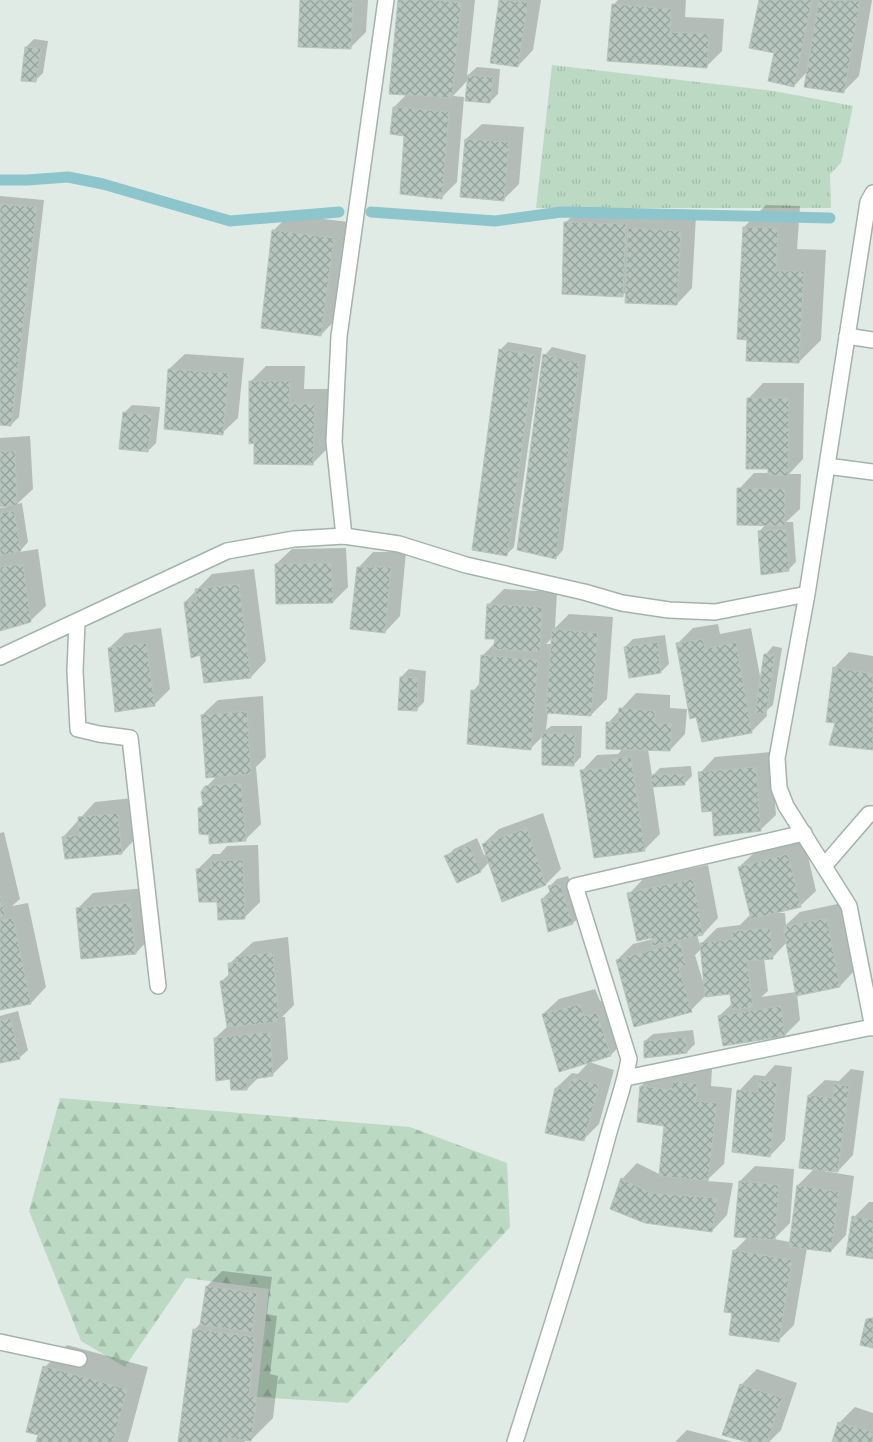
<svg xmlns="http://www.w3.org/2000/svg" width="873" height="1442" font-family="'Fira Sans',sans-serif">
	<defs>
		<pattern id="grass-tufts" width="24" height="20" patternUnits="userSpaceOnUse" patternTransform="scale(1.25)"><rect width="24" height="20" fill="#bcdac3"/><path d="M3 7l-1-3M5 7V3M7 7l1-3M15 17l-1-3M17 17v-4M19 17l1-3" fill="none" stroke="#a1bca8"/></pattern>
		<pattern id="forest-firs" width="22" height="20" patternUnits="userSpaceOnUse" patternTransform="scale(1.25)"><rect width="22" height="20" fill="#bcdac3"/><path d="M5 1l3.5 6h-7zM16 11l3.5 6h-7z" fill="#a1bca8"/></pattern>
		<pattern id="building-cross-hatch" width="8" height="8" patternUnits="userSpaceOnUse" patternTransform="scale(1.25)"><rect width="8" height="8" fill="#b7c5bf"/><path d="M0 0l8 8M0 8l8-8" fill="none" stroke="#94a19c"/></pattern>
	</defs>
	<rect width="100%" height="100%" fill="#e1ebe6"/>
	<path fill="url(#grass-tufts)" d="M552 65 774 91 853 106 841 163 830 174 831 208H536Z"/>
	<path fill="url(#forest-firs)" d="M60 1098 410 1127 507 1163 510 1227 348 1403 257 1397 269 1289 186 1278 125 1367 81 1341 29 1211Z"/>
	<path fill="#0003" fill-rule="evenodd" d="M301 0H368L366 32 350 48Z
		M399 0H475L467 76 477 67 500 69 498 94 490 102 468 80 453 96 464 97 457 182 441 198 406 135 394 107 407 94Z
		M500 0H541L533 50 518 66 492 62Z
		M618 0H686L685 17 724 19 722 51 706 67 613 5Z
		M760 0H872L859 76 844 91 808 71 794 86 775 52Z
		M34 39 48 41 43 73 35 81 26 47Z
		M482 124 524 127 519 184 503 200 466 139Z
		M0 196 44 200 19 417 11 425 0 423Z
		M766 205 800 206 797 249 826 250 821 340 799 362 748 339 744 227Z
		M581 207 641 209V218L645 213 696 215 692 288 677 304 627 291 622 296 565 223Z
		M289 215 349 222 336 319 321 335 262 327 274 230Z
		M508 342 542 348 514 547 507 554 501 349Z
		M552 347 586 355 563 550 556 558 545 355Z
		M185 354 244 358 238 418 222 433 169 369Z
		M266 366H305L304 389H330L328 448 313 463 251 381Z
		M763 383H804L803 459 789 474H801L800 509 786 522H793L796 562 788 570 759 532 766 524 739 489 754 473H769V468L748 399Z
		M132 405 160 407 156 443 148 451 124 413Z
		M30 436 33 489 17 504 22 503 28 542 19 552 38 549 46 606 30 621 0 630V508L7 507 6 505H0V438Z
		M346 548 348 587 333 602 276 564 292 549Z
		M373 552H406L400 616 385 632 358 568Z
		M254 569 266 661 251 677 201 653 185 602 212 574Z
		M504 589 557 592 555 628 569 614 613 617 607 699 591 715 548 712 546 730 551 726H582L581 757 574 764 543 736 531 748 473 691 480 683 482 656 496 642 488 605ZM553 637 552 644H546Z
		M718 624 720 634 751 628 761 681 766 654 773 646 782 648 773 705 766 711 767 716 752 731 677 644 693 628Z
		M161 628 170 689 154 705 109 648 125 633Z
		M665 635 669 664 661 672 625 647 633 639Z
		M849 652 873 656V749L837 722 834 668Z
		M409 669 426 671 424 702 417 709 401 677Z
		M636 693 670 695V708L687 709 685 734 670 750 648 749 652 776 660 768 691 766 692 776 684 784 653 786 660 834 645 849 582 771 597 755 618 754 623 748 608 723Z
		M263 696 266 757 256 767 261 824 245 840 210 834 199 809 204 804 206 787 218 775 202 715 218 700Z
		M771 752 776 815 760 830 700 773 715 757Z
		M133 798 137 837 122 853 63 837 95 802Z
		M543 813 561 869 546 884 489 862 481 871 446 857 454 849 477 838 484 855 486 854 483 844 499 829Z
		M4 832 20 899 12 906 28 903 46 987 31 1003 0 1009V833Z
		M804 839 816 891 800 906 775 912V913H785L786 925 800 912 842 903 855 970 840 986 797 994 800 1020 785 1035 719 1016 733 1003 731 993 706 995 691 1010 617 960 633 944 653 939 629 894 644 878 708 865 718 918 703 934 697 935 700 945 717 928 740 925 749 916H751L739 867 755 852ZM787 942 796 992 761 997 768 991 764 958H772ZM702 948 705 988 695 955Z
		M258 845 260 902 245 917 219 901 197 870 213 854H220L227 846Z
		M568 876 581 916 573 923 549 930 542 899 551 890 549 887 557 879Z
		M145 888 151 937 136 953 77 909 93 893Z
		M288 937 294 1005 282 1017H285L288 1059 272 1075 259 1077 247 1089 231 1078 215 1038 228 1026 222 981 230 973 229 964 253 942Z
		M595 989 600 1001 613 998 626 1039 611 1055 560 1070 543 1014 559 999Z
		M18 1011 28 1050 20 1057 0 1062V1016Z
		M693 1030 695 1044 687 1052 645 1041 653 1034Z
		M589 1062 614 1070 599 1124 583 1140 546 1132 556 1088 572 1073 578 1074Z
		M775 1065 792 1067 785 1140 770 1156 739 1091 754 1075 765 1076Z
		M690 1066 712 1068 711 1086 732 1088 724 1164 706 1181 733 1183 727 1215 712 1231 622 1179 637 1163 661 1175 666 1125 641 1086 657 1071Z
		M851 1069 864 1071 853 1155 838 1171 825 1169 824 1171 854 1176 846 1235 831 1251 807 1248 794 1325 778 1341 733 1312 734 1251 748 1237 740 1181 755 1166 794 1169 790 1223 774 1239 790 1242 798 1185 815 1168 809 1095 825 1080 839 1081Z
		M869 1202H873V1258L854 1217Z
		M222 1271 272 1277 267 1314 277 1316 270 1374 278 1376 273 1418 251 1440 245 1439V1442H179L194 1330 202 1322 207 1286Z
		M67 1345 148 1367 128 1442H38L45 1367Z
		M757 1369 797 1383 781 1430 769 1442H751L741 1385Z
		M855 1407 873 1413V1442H834L839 1423Z
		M687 1430 733 1442H675Z"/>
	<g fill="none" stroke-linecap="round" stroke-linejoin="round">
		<path stroke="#8dc5cc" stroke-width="11" d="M0 180H27L68 177 103 184 230 221 339 212
			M371 212 495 221 561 212 830 218"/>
	</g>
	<path fill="url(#building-cross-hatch)" stroke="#b4c4bd" d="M300 0H353L351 49 298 47Z
		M398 0H437L461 3 452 98 389 94Z
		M499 0 528 2 518 67 490 63Z
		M759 0H812L794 87 768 81 774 53 749 48Z
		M819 0 860 1 844 93 804 87Z
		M612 4 671 9 670 32 709 34 707 68 607 61Z
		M25 47 41 48 36 82 21 81Z
		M468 75 493 77 490 103 465 101Z
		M393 107 449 112 442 199 400 194 404 136 390 134Z
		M465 139 509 142 504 201 460 197Z
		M0 204 37 207 11 426 0 425Z
		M564 222 626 224 623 297 562 294Z
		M743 227 778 228 776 271H804L799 363 746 361 747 340 737 339Z
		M628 228 681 231 677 305 625 303Z
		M272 230 334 238 321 336 261 328Z
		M499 349 535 355 507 556 472 550Z
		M543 354 579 363 556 559 517 550Z
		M168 369 229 373 223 435 164 429Z
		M249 381H290L289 404H315L313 465 254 464V443L249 444Z
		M747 398H789L788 476 768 475V469H746Z
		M123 412 152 415 148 452 119 449Z
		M0 451H15L17 505 0 507Z
		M737 488 785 489V526L737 525Z
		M14 511 21 551 0 556V513Z
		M786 529 789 571 761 575 758 531Z
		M331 563 333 603 276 604 275 564Z
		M23 564 31 622 0 631V567Z
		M357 567H391L385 633 350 629Z
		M239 584 251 678 204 683 200 655 191 658 184 602 197 601 195 589Z
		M487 604 542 607 540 652 493 649 495 639H485Z
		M552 629 598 633 591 716 546 713Z
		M703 639 705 649 736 642 752 733 702 742 696 717 690 719 676 643Z
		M658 642 661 673 629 678 624 647Z
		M146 643 155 706 115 712 108 648Z
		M764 654 775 655 766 714 755 713Z
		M481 655 538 660 531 750 467 744 471 690 479 691Z
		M833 667 873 674V750L829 745 835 723 826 722Z
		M400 677 418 678 417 711 398 710Z
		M619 708 655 711V723L672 724 670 751 606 749V722H618Z
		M247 711 251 774 206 778 201 715Z
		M542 733 575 734 574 766 542 765Z
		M631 757 645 851 594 858 580 770 611 768 610 759Z
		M756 767 761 831 714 836 712 811 702 812 698 772Z
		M684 774 685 785 652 787 651 775Z
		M241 783 246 841 209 844V835L199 834 198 808 203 805 201 792 205 786Z
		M118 813 122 854 65 859 62 837 79 835 78 817Z
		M527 828 546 885 502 902 482 844Z
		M469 845 481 872 457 883 444 856Z
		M788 854 801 907 751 919 738 867Z
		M243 860 245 919 218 920 217 902H199L196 869 212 868 211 861Z
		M693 879 703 935 652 946V938L637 941 627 893Z
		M560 884 573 924 548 932 541 899 552 897 548 886Z
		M0 895 5 916 0 917Z
		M130 903 136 954 81 959 76 908Z
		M13 918 31 1004 0 1010V920Z
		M827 918 840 987 796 996 783 927Z
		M770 928 773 959 747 961 753 1007 732 1010 730 994 705 997 700 943 733 939 732 931Z
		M680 942 686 965 679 968 692 1012 634 1027 616 960Z
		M273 952 279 1022 227 1027 220 981 229 980 228 963H238L236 957Z
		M580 1004 584 1016 597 1013 611 1056 559 1072 542 1014Z
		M781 1006 785 1036 723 1046 718 1016Z
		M10 1018 20 1059 0 1063V1021Z
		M270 1032 273 1076 247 1080V1090H231L230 1079 216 1081 214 1038Z
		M686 1037 687 1053 644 1058V1041Z
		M572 1077 599 1085 584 1141 545 1133 555 1088 568 1090Z
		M758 1080 777 1082 770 1157 732 1152 737 1090 758 1092Z
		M673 1081 697 1084 696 1101 717 1103 708 1181 659 1176 664 1126 637 1122 640 1086 671 1090Z
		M834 1084 849 1086 838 1172 799 1168 808 1095 833 1098Z
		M621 1178 650 1193 718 1198 712 1232 645 1223 610 1209Z
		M739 1181 779 1185 775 1240 734 1237Z
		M797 1185 839 1192 831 1252 789 1247Z
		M852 1216 873 1220V1259L846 1255Z
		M733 1250 792 1260 779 1342 729 1335 732 1313 724 1312Z
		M206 1286 257 1293 252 1332 200 1325Z
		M873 1318V1348L860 1345 866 1319Z
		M193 1329 255 1337 249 1396 257 1397 251 1441 227 1438 226 1442H178Z
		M43 1366 127 1389 113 1442H36L38 1435 26 1432Z
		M740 1384 782 1398 767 1442H747L722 1435Z
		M838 1422 873 1432V1442H832Z"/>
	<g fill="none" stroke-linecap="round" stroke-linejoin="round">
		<g stroke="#a4b2ad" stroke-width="18">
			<path id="service" d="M847 336 873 340
				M344 536 334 442 339 336 386 0"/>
		</g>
		<g stroke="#a4b2ad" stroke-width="18">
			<path id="minor" d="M873 193 868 202 807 594 777 758 779 788 786 806 849 906 873 1028
				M827 466 873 472
				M77 621 75 671 78 729 99 734 130 738 158 986
				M0 657 227 551 294 539 344 536 399 544 466 565 584 592 622 603 669 610 715 612 807 594
				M824 866 869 814H873
				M626 1078 872 1027
				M0 1342 79 1359
				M515 1442C546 1343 579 1244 606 1143 613 1115 624 1088 629 1059L575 886 804 833"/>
		</g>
		<use href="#service" stroke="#fff" stroke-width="15"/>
		<use href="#minor" stroke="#fff" stroke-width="15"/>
	</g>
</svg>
